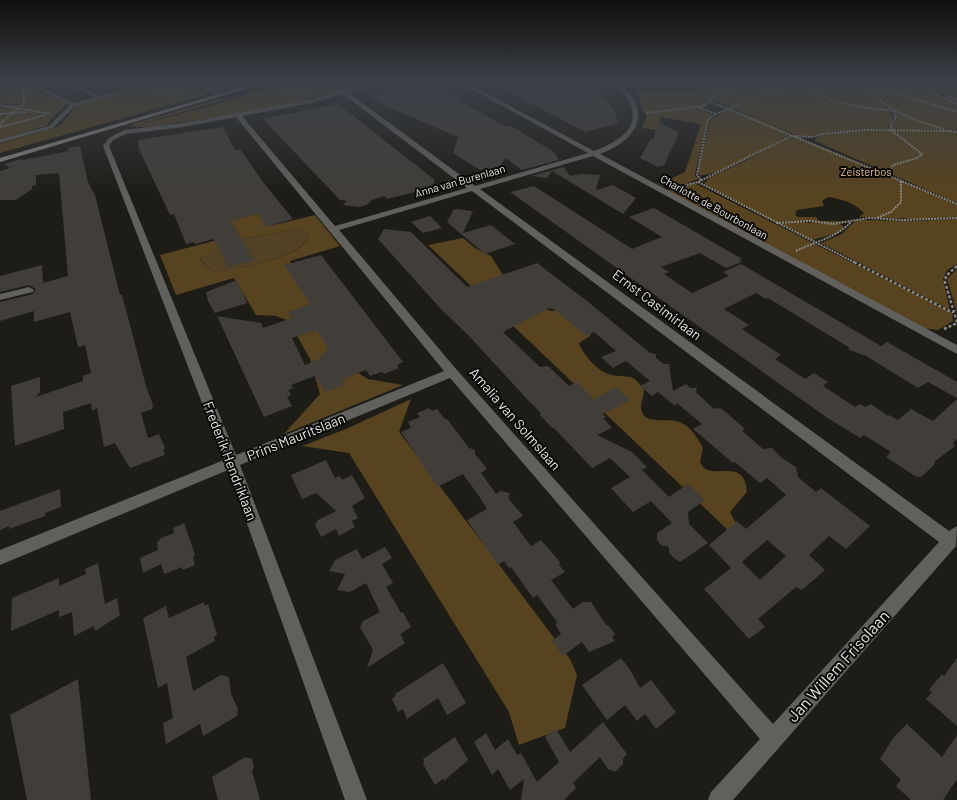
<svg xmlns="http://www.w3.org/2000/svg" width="957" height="800" font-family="Barlow,sans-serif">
	<rect width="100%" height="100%" fill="#1e1c17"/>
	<path fill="#514125" d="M296 229 302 231 309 236C299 259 245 266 222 272 209 272 206 268 200 257L236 240Z"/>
	<path fill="#57431f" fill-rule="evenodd" d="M44 82H60L35 89 66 104 46 126 0 139V107L36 103 0 104V88L24 87Z
		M178 82 208 94 0 153V144L60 126 77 105 157 85 162 86Z
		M197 82H249L219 91Z
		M284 82H375C315 100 253 112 191 121 172 123 150 129 131 126L132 124 219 99 224 100 134 126 207 107Z
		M690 82H707L717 92 709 103 702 106 677 109H697L714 115 708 120 696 169 695 175 698 179C684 184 670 192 657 183L664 182 685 172 701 124 661 117 657 130 642 128 647 114 676 109 646 113 643 111 639 95 635 91 690 93 696 90Z
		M799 82H808C810 99 834 102 847 104L823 97 812 89 811 82H844L862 87 891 111H888L894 117 888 126 890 130H892L891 125 897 118 894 112 916 120C900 113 877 105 869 87H871L869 84 888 89 872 83 957 82V104L946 97 948 96 931 91 957 105V131L934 126 957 132V203L815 141 817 137C834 130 856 134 873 130L825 133 810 136H798L733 109Z
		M746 83 747 82H796L731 107 713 100 721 92Z
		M725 111C735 109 781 128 789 135 773 144 714 179 699 175L698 170 710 121Z
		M798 137 957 205V217L922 219 859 217 864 213C855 203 841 199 828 197L822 201 824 206 797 210 795 215 798 217H816L819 221H847L834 224 810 221 776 222 704 184 709 178 749 159 781 141 789 138Z
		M219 153 270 226 315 215 340 246 290 261 301 285 351 369 368 379 403 385 284 434 320 394 310 359 289 321 276 316 256 315 234 278 176 295 160 255 221 239ZM296 229 302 231 309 236C300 259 245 266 222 272 209 272 206 268 200 258L236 240Z
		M694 183 952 313 953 321 938 330 922 328 665 190H671Z
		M860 220 914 221 957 219V264L947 270 943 279 950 310 821 243 842 234 855 221Z
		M795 222 840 224 844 227 838 233 812 240 780 223Z
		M463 238 475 248 491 256 503 275 545 309 552 311 565 309 592 332 590 336 579 343C582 354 600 374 612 375 630 378 633 373 644 390 644 396 641 401 641 406 641 426 664 418 676 421 689 424 697 436 703 448L700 462C701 464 702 466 704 468 716 478 745 458 747 492L730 512 736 523 730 532 428 245Z
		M957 269V313L947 279Z
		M411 399 399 432 570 659 577 675 565 728 519 745 509 712 349 453 302 446 346 429Z"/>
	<path fill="#413e39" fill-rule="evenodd" d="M408 82H436L463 99 459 100 504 126H511L554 152 559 160 522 170 505 158 500 167 480 170 453 153 458 137 368 98Z
		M542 82H588L598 88 615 112 618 123 585 132 506 90Z
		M338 104 435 180 431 188 387 199 384 196 372 200 368 204 360 207 343 205 347 201 340 200 263 119Z
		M659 122 679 133 664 165 658 167 640 158 651 139H653Z
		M223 127 235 150H241L263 182 293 219 266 227 258 214 231 221 254 260 228 267 214 239 195 244 194 242 186 244 174 214 170 215 139 149 138 140Z
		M80 146 88 182 95 195 120 295H122L146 386 153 405 152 409 141 413 148 438 159 434 165 448 163 450 165 455 130 468 115 443 104 447 97 408 92 411 91 403 63 412 64 429 15 446 11 386 40 377V392L36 397 83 381V376L91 373 85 345 78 347 70 312 34 322V311L0 321V302L33 294 36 289 29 285 0 292V276L42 265 43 283 68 276 59 173 36 175V185L32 186V189L16 200H0V171L10 168 4 164 21 159 23 160 69 151 68 148Z
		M564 167 570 176 581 174 600 175 596 190 613 185 636 198 623 214 552 171 547 178 531 176Z
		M534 186 632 249 662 237 629 217 654 208 742 259 739 260 742 262 726 268 700 253 661 267 669 272 664 274 692 293 729 276 723 272 741 264 881 346 887 342 957 382V398L928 382 918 388 866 356 847 349 850 348 768 298 766 299 756 293 724 309 749 325 742 329 781 355 775 359 805 379 814 373 828 382 823 386 855 407 860 404 865 407 871 404 888 416 889 415 898 420 911 409 933 421 957 399V439L953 443 955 446 934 462 935 464 921 477 915 476 886 457 891 452 864 435 860 438 826 417 510 192Z
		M454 209 473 211 463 233 491 225 515 244 485 254 447 222Z
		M430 216 442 228 423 233 411 222Z
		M384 229 411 232 467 287 537 263 587 301 650 353 656 354V358L664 364H669L673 391 686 384 690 388H697L696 392 714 409 717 408 722 409 743 427 745 429 742 431 763 449 772 448 782 458 796 467 798 477 816 492 821 488 870 526 846 549 829 536 809 555 825 570 802 590 796 587 758 619 765 627 749 639 704 589 731 568 709 545 737 521 746 529 786 495 767 478 760 483 735 462 733 463 693 429 702 424 677 403 675 406 658 392 652 396 640 386 650 381 626 361 613 368 601 357 616 351 594 332 586 336 554 309 549 308 503 332 540 367 548 366 569 386 577 382 594 399 616 387 630 400 603 414 606 417 603 418 612 428 597 435 632 452 647 467 642 470 669 497 688 484 705 500 688 512 689 524 708 543 680 562 674 558 669 553V547L661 545 657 540V533L672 523 651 501 633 512 611 488 630 477 610 458 592 468 554 428H552L540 415 541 413 527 399 468 335 441 309 378 239ZM767 540 786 556 760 580 742 562Z
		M321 255 403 362 397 365 399 368 384 374 382 372 370 376 366 370 342 380 345 385 325 392 315 376 291 385 293 388 288 390 291 395 287 397 292 406 264 417 217 316 261 323 263 328 292 318 288 312 310 304 284 265ZM317 330 328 348 320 359 305 365 292 338Z
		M237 280 247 303 215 313 208 301 206 292Z
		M429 408 432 411 437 409 445 419H447L469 448 475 450V454L487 469 481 473 496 494 500 491 510 493 508 498 523 516 513 522 531 546 541 540 560 562 559 565 565 572 551 580 573 609 583 602H591L606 625 609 626 615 634 612 637 615 641 589 652 582 642 563 656 552 641 561 634 556 626 557 622 537 595 533 598 511 567 509 568 504 561 498 565 467 520 487 509 479 496 463 474 437 487 401 432 411 428 408 422 420 417 417 413Z
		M326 460 335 478 340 476 342 480 352 475 365 498 352 506 358 518 352 521 355 527 339 536 336 529 321 537 315 525 318 520 336 511 316 493 302 499 291 475Z
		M60 489 61 507 45 513V516L9 529V526L0 530V511Z
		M184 523 195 555 193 558 195 565 183 570 182 567 164 574 161 564 143 573 140 558 158 550 157 543 161 538 174 533 173 528Z
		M385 547 392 558 382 564 393 583 386 587 401 613 403 612 411 627 400 634 405 643 367 668 373 650 360 627 363 621 380 612 366 583 350 592 337 590 345 574 329 571 335 560 357 549 362 559Z
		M98 563 105 604 117 598 120 615 95 631 94 626 74 636 72 612 59 617V610L11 631 12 598 59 578V586L86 574 85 569Z
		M204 602 205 606 208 604 217 635 214 637 215 641 186 657 193 691 221 675 229 677 231 694 238 709 237 716 203 736 200 724 166 744 163 723 173 718 167 683 158 688 143 618 166 606 169 618Z
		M621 658 631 671 640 688 651 680 676 712 656 729 645 714 637 721 625 705 607 720 582 685Z
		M957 658V726L926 699 932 692 929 690 942 674 944 676Z
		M443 663 466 703 447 715 438 698 407 719 403 709 398 712 392 699 396 696 395 694Z
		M78 679 91 800H27L10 715Z
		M603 722 627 754 623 759V764L615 772 608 769 600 757 573 783 576 788 564 800H521L524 779 510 790 498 769 492 775 474 742 486 733 495 750 508 739 517 755 521 753 537 782 559 762 545 737 556 729 570 752Z
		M907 724 942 757 957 735V779L943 800H911L896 786 901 780 880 759 894 737Z
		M455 737 468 760 444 781 443 779 435 785 423 764 424 762 423 759Z
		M245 757 252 759 254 766 252 771 260 800H218L212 777Z"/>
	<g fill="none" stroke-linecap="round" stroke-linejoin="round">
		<path stroke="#898783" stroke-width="2" stroke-dasharray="2 1" stroke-linecap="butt" d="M707 82 719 92
			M809 82 811 90C834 106 866 107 893 111L896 118 891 123V130L922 154 917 158 893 165 888 175
			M847 82 863 84 874 82
			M860 82 957 112
			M890 82 925 89 957 104
			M863 84C884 110 912 120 944 129
			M275 85 283 82
			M0 87 24 86
			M157 93 183 87
			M283 94 328 82
			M946 96 957 99
			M711 102 957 204
			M0 105 51 114
			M699 108 716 114
			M646 113 705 106 719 92 734 88 743 82
			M0 114 26 112
			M0 124 24 103 23 86 31 82
			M0 127 46 115
			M950 131 957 132
			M701 180 697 175 708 120 716 114 797 82
			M698 182 856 263
			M678 187 698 182 791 136 812 137 823 134 867 130 950 131
			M877 218 891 212 901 202V180
			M776 223 810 221 833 224 869 218 903 220 957 218
			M796 251C816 241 836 238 851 222"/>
		<path stroke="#898783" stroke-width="2.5" stroke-dasharray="3 2" stroke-linecap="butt" d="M854 262 953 313
			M957 266 946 276 945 282 957 322
			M944 329 957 323"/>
		<path fill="#61605d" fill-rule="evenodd" d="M65 82H71L102 98 98 99Z
			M40 87 75 104V105L71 106 38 89Z"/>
		<path fill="#61605d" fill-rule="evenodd" d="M151 82H161L75 106 53 128 0 143V139L49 126 71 104Z
			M188 82H196L226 95 221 96Z
			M376 82H386L349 93 475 186 588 153 459 82H466L594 151C614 144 642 129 630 103 626 94 618 89 612 82H618C654 111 638 140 600 154L957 345V354L593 156 480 189 949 531 957 526 956 546 733 800H708L711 792 760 739 450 378 240 465 367 800H345L228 470 0 565V550L224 460 103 146 109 138 124 130 183 123 312 99ZM343 94 344 95 467 188 335 226 242 116 312 103ZM236 117 444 371 236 455 109 146 113 140 126 134 183 127ZM472 191 939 542 773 724 456 369 339 230Z
			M29 287 34 290 33 292 0 300V294Z"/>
		<path fill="#898682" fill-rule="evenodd" d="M260 82H269L0 162V158Z"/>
	</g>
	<linearGradient id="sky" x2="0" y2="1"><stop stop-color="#100f0d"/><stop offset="0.42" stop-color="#3b4047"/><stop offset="1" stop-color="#3b4047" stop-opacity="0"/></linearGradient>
	<rect width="957" height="194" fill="url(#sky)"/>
	<g text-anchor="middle" stroke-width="4" stroke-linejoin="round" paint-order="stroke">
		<g font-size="11" fill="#eac688" stroke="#080705">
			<text x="866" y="176">Zeisterbos</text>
		</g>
		<g font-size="11" fill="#e9e7e3" stroke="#080705">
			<text transform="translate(460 181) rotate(-16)" y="4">Anna van Burenlaan</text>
			<text transform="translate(714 207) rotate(29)" y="4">Charlotte de Bourbonlaan</text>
		</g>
		<g font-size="14" fill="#e9e7e3" stroke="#080705">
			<text transform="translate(657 305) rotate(37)" y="5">Ernst Casimirlaan</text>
			<text transform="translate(515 419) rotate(49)" y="5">Amalia van Solmslaan</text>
			<text transform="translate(296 437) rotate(-22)" y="5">Prins Mauritslaan</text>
			<text transform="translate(230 461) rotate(69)" y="5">Frederik Hendriklaan</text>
		</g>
		<g font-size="16" fill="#e9e7e3" stroke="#080705">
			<text transform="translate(838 666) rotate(-48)" y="6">Jan Willem Frisolaan</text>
		</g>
	</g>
</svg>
